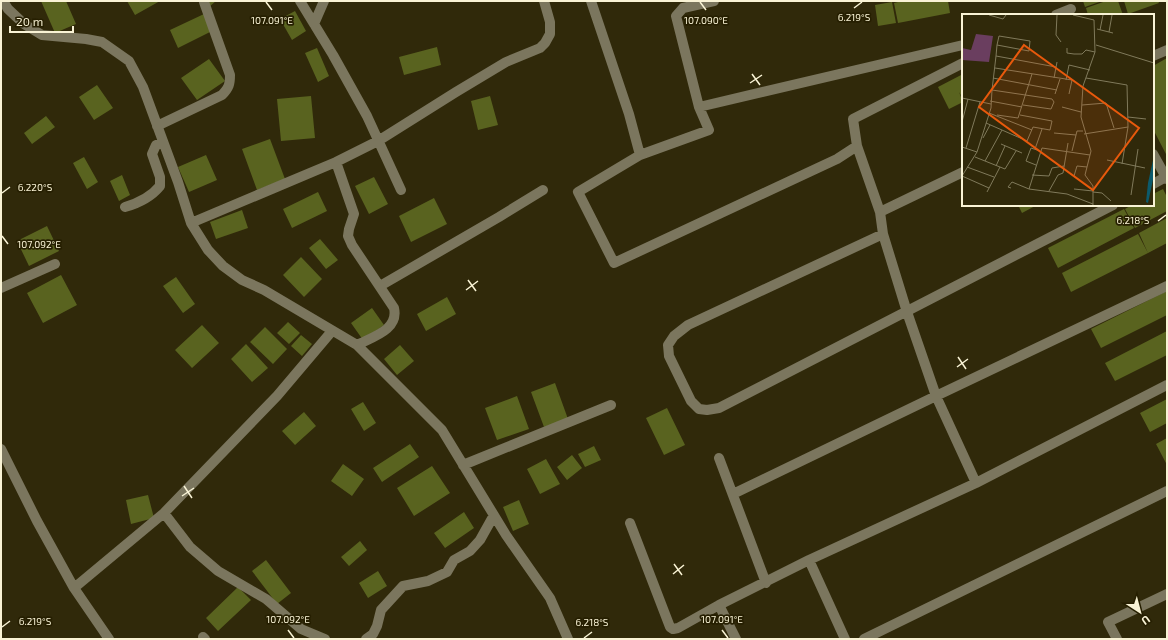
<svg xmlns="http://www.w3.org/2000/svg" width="1168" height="640" font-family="'Exo 2',sans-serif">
	<rect width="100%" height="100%" fill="#30290a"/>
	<path fill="#59631f" d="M41 1H66L76 24 55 33Z
		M127 1H160L135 15Z
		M203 1H216L209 7Z
		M902 1H948L950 13 898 23 894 3Z
		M1083 1H1102L1085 7Z
		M1106 1H1118L1123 15H1088L1086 8Z
		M1124 1H1158L1159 3 1128 14Z
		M892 2 896 23 878 26 875 5Z
		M295 11 306 31 292 40 280 19Z
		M204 14 212 31 178 48 170 30Z
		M437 47 441 65 404 75 399 57Z
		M317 48 329 76 318 82 305 53Z
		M1167 58V156L1153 129V66Z
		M209 59 225 81 197 100 181 78Z
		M963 74V99L959 92 963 102 949 109 938 87Z
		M97 85 113 108 94 120 79 97Z
		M311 96 315 138 281 141 277 99Z
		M490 96 498 125 478 130 471 101Z
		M46 116 55 127 32 144 24 133Z
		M270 139 285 179 257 190 242 149Z
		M206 155 217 180 189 192 178 167Z
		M84 157 98 182 87 189 73 163Z
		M122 175 130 195 119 201 110 181Z
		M374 177 388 204 369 214 355 186Z
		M1163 189 1167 197V211L1135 228 1125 209 1132 205H1153V194Z
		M318 192 327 211 292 228 283 209Z
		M434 198 447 224 411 242 399 216Z
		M1018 205H1037L1022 213Z
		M1124 209 1134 228 1058 268 1048 248Z
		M242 210 248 228 216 239 210 222Z
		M1167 218V243L1148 253 1139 233Z
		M47 226 59 251 29 266 17 241Z
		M1138 234 1148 253 1071 292 1062 273Z
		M320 239 338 260 326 269 309 248Z
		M301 257 322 279 304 297 283 275Z
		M61 275 77 305 43 323 27 293Z
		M176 277 195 304 183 313 163 286Z
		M1167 291V315L1101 348 1091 329Z
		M447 297 456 314 426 331 417 314Z
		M372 308 384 325 363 340 351 323Z
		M288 322 300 333 289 344 277 333Z
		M202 325 219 343 192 368 175 350Z
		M265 327 287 349 273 364 250 342Z
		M1167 331V355L1115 381 1105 363Z
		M301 335 312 344 302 356 291 346Z
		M246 344 268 368 252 382 231 359Z
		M400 345 414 361 397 375 384 359Z
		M555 383 568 419 544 427 531 392Z
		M517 396 529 429 497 440 485 408Z
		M1167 399V423L1150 432 1140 413Z
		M363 402 376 423 364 431 351 409Z
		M667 408 685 445 664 455 646 418Z
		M304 412 316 426 295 445 282 431Z
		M1167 438V465L1156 444Z
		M410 444 419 457 382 482 373 468Z
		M594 446 601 460 585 467 578 454Z
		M572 455 582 468 567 480 557 467Z
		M546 459 560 484 540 494 527 469Z
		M343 464 364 479 352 496 331 481Z
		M432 466 450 493 414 516 397 488Z
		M148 495 154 518 131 524 126 500Z
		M519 500 529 524 513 531 503 507Z
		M464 512 474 528 445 548 434 533Z
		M360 541 367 550 349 566 341 557Z
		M266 560 291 593 277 604 252 571Z
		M378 571 387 586 368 598 359 583Z
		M238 587 251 600 218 631 206 618Z"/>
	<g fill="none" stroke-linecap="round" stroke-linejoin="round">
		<path stroke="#7b765e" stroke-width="10" d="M3 1 8 9 24 24 42 35 86 39 102 42 129 61 143 87 178 182 191 223 208 250 223 266 242 280 264 290 357 345 442 430 506 535 550 598 568 639
			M300 1 333 55 367 116 401 190
			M591 1 629 114 640 155
			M714 1 683 8 676 16 699 107 709 130 640 155 578 192 614 263 837 159 857 146
			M1056 15 1071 9
			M314 24 324 1
			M1153 56 1167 50
			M963 63 853 119 857 146 880 212 883 234 907 312 936 396 976 483
			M699 107 963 45
			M157 126 222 95C229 88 230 84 230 75L204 2
			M1153 154 1167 179
			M336 162 354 214 349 229 348 236 352 245 394 308C399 330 372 337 357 345
			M1153 184 1166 177
			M125 207C139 203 151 197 160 186V177L152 154 156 145 163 142
			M880 212 963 172
			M191 223 336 162 378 141 456 92 506 62 540 48 545 43 550 34V22L544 1
			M883 234 688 325 674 336 668 345 669 356 691 401 699 409 707 410 719 408 1113 205
			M380 286 499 217 543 190
			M1 288 55 264
			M1 449 37 521 74 588 109 639
			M719 458 766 583
			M463 465 611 405
			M733 494 936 396 1167 286
			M164 513 190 547 218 571 266 599 301 629 325 639
			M630 523 670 627 673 629 678 628 719 605 809 560 976 483 1167 385
			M809 560 845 639
			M74 588 164 513 277 396 332 331
			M719 605 736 639
			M203 637 205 639
			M366 639 373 634 377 626 381 610 403 586 428 581 447 572 454 560 470 551 480 540 494 515
			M864 639 1167 491
			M1117 639 1108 622 1167 594"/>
	</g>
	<path fill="none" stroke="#f9f3d5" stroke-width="1.5" d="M266 2 272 10M700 2 706 10M854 8 862 2M752 74 760 85M750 83 762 75M2 193 10 187M1158 221 1166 215M2 236 8 244M468 280 476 291M466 290 478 281M958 357 966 369M957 367 968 359M184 486 192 498M182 496 194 488M674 564 682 575M673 574 684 565M2 627 10 621M288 630 294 638M722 630 728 638M584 638 592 632"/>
	<g transform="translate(962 14)">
		<rect width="192" height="192" fill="#30290a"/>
		<path d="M14 20 31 22 27 48 0 46V34L9 36Z" fill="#6a3e5f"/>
		<path d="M191 146 192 161 186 189 184 188 186 169Z" fill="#0c5a6b"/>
		<path fill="none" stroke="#807a5b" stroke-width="1" d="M27 1 41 5 44 1M95 1 94 21 99 28M111 1 132 6 133 38 121 72 119 103 129 137 123 161 131 172V191M135 15 151 19M138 16 141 1M147 18 150 1M134 31 192 49M105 34V39L112 40H120L124 36 133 38M34 42 94 53M33 54 110 66 107 80M31 64 95 76M92 64 95 48M124 64 165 71 166 113 160 150M104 66 107 51 128 56M30 76 90 85 92 88 89 95 61 91M93 80 98 65M0 84 29 90M28 87 60 93M120 91 144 89 152 114M100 93 119 98M27 99 70 116M35 101 56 104 70 60M166 103 184 105M0 108 6 85M24 109 65 127 71 113 88 116 90 107 58 101M92 119 114 121M122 120 166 113M21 124 28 111M39 130 60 139M0 133 15 138M4 134 18 88M73 135 80 115M110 137 115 117H121M13 143 43 155 54 137M145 146 183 154M23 147 40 116M74 151 64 147 69 134 78 137M34 152 43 132M5 153 32 163M70 161 87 162 90 154 102 152M0 162 15 138 29 94 30 76 34 42 35 31 37 22 68 27 67 37 35 31M0 162 27 174M112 162 115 152 125 153M49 174 46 173 50 168 67 175 105 180 131 190M67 175 80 134 128 141M112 175 131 177M87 177 96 161 101 159 106 129M25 178 38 153M131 178 140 179 149 187M169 181 176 135"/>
		<path fill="#e8590c" fill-opacity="0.15" stroke="#e8590c" stroke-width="2" d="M62 31 177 114 131 176 17 93Z"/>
		<rect width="192" height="192" fill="none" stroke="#f9f3d5" stroke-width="2"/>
	</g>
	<g font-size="10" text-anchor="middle" fill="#f9f3d5" stroke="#261f01" stroke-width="3.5" stroke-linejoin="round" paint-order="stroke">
		<text x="854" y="21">6.219°S</text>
		<text x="272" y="24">107.091°E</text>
		<text x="706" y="24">107.090°E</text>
		<text x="35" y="191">6.220°S</text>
		<text x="1133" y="224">6.218°S</text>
		<text x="39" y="248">107.092°E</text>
		<text x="288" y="623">107.092°E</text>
		<text x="722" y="623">107.091°E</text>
		<text x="35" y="625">6.219°S</text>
		<text x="592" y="626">6.218°S</text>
	</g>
	<rect width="1168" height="640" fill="none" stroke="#f9f3d5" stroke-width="4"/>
	<g transform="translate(1140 612) rotate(144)" stroke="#261f01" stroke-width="3" paint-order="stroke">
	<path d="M0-3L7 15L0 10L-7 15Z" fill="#f9f3d5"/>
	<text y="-6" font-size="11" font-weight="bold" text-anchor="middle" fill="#f9f3d5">U</text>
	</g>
	<path d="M10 26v6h63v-6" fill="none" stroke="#f9f3d5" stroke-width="2"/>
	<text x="16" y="26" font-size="12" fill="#f9f3d5" stroke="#261f01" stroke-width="3" paint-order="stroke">20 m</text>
</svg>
